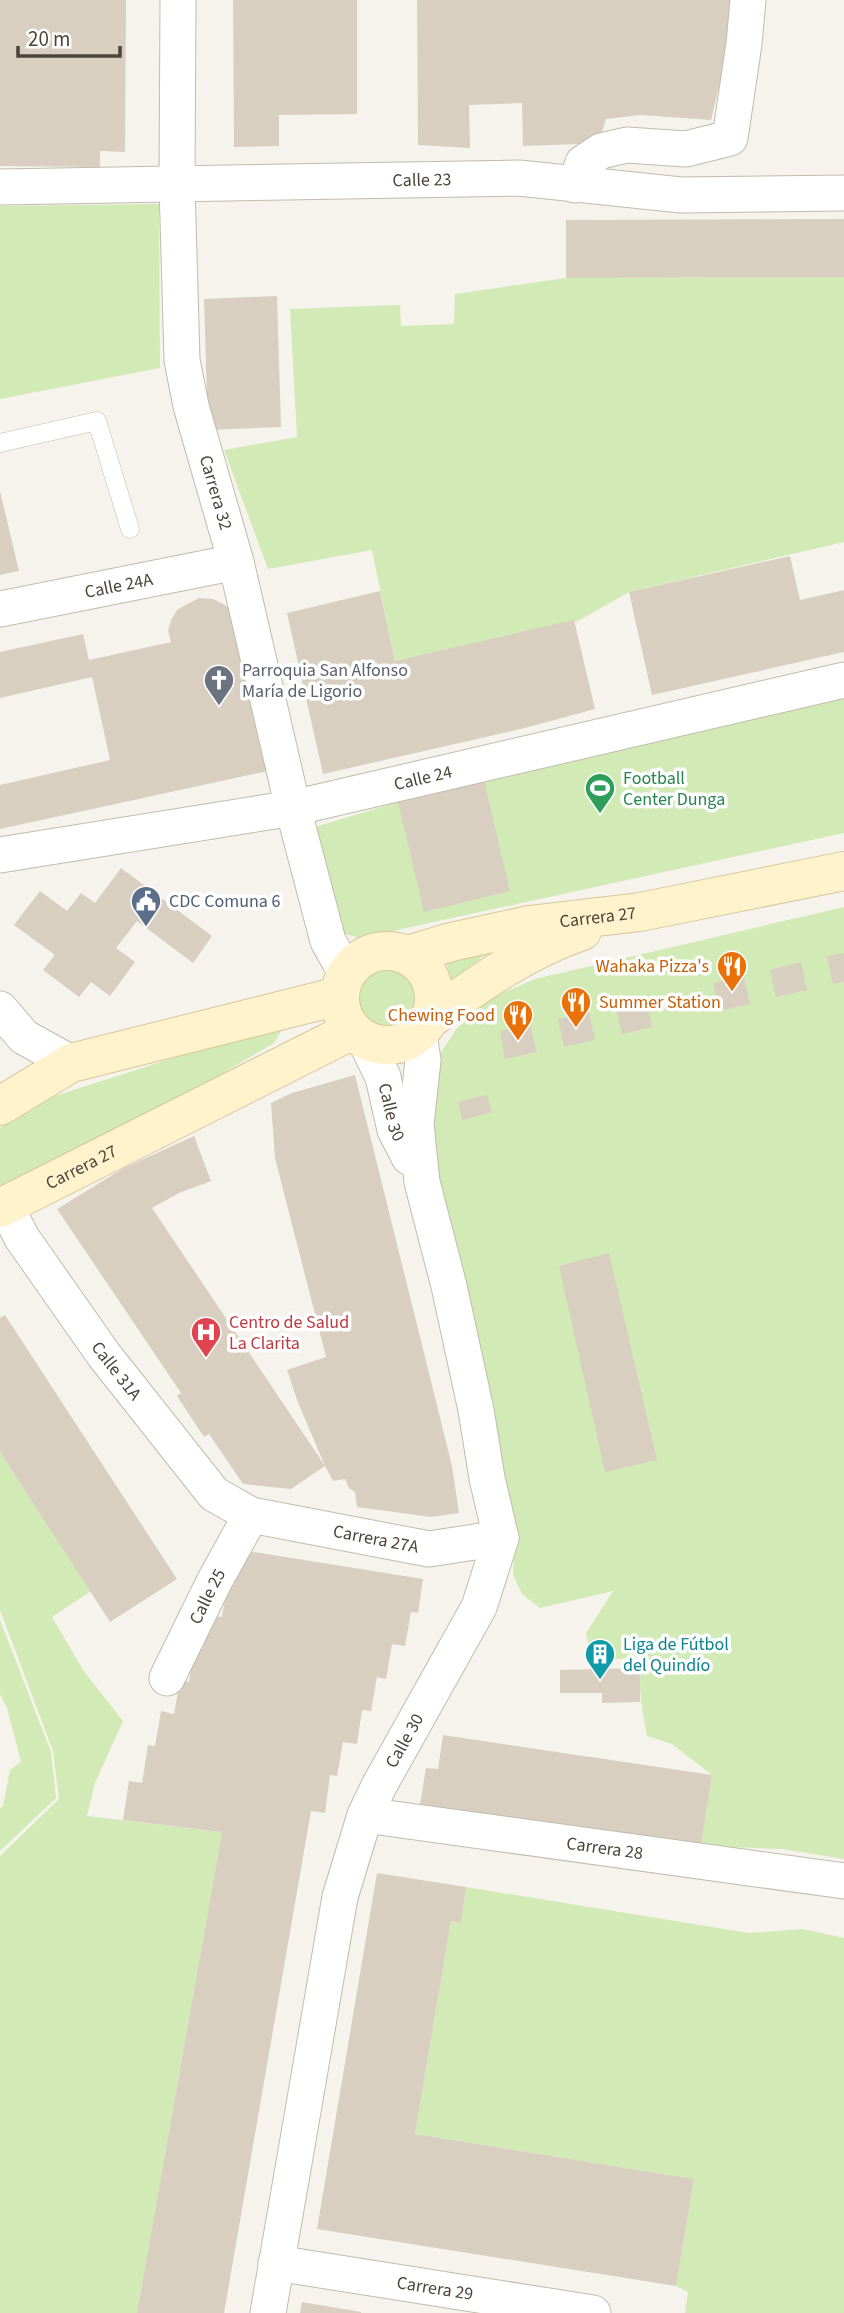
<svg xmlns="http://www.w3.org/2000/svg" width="844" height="2313" font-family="'Source Sans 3',sans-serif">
	<rect width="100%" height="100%" fill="#f6f3ec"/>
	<path fill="#d2eab5" d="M159 204 160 368 0 399V206Z
		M844 277V542L629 592 578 621 395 661 372 550 268 569 224 450 297 437 290 309 400 305 401 326 454 324 455 294 566 278Z
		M844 698V833L360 938 338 932 312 828 398 802Z
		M844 907V1859L782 1849 701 1846 712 1775 672 1744 647 1736C642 1709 636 1682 644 1656L592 1662 586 1633 613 1591 540 1608 522 1594 513 1575 515 1537 427 1140 429 1081 441 1052 458 1027 487 1000 535 979Z
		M507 946 481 958 451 983 447 965 441 955Z
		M355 999a31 31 0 1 1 62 0a31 31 0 1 1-62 0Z
		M279 1024 281 1031 274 1043 184 1096 0 1189V1128L33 1103Z
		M0 1452 91 1591 52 1617 83 1670 123 1721 95 1783 87 1816 222 1832 137 2313H0V1856L59 1799 53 1751 0 1610Z
		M0 1620 51 1752 56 1798 0 1851V1809L3 1806 10 1770 21 1762 7 1708 0 1694Z
		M466 1887 749 1933 803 1929 844 1938V2313H685L688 2292 676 2286 694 2179 415 2134 451 1921 461 1923Z"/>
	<path fill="#d8cfc1" d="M0 0H126L125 152 100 151V167L0 166Z
		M233 0H357V114L279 115V146L234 147Z
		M417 0H730V40L711 120 641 115 606 119 601 135 580 144 523 146 522 103 469 105 470 148 418 145Z
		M844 219V277L566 278V220Z
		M277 296 281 427 208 430 204 299Z
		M0 491 19 571 0 575Z
		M790 556 800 600 844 590V652L652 695 629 592Z
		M380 591 395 661 574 620 595 709 525 728 323 774 287 613Z
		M199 598 213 599 225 605 235 615 268 771 0 829V785L110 760 92 677 0 698V652L83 634 89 660 171 642 168 630 172 618 178 609Z
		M484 781 510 891 424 912 398 802Z
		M121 868 212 936 193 963 137 921 116 948 135 962 110 996 91 982 79 997 43 970 55 955 14 925 40 891 67 911 81 893 95 903Z
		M844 953V982L833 984 827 956Z
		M801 962 807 990 776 997 770 970Z
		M744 976 750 1004 719 1011 713 983Z
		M646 999 652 1027 622 1034 615 1006Z
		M589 1012 595 1040 564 1047 558 1019Z
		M530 1024 537 1052 505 1059 500 1031Z
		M355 1075 452 1466 459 1513 431 1517 357 1507 355 1492 349 1488 345 1479 333 1481 325 1466 291 1489 243 1484 209 1434 204 1437 177 1396 181 1393 57 1209 124 1168 194 1136 211 1181 179 1193 152 1208 325 1466 297 1400 287 1370 326 1357 275 1158 271 1103 292 1093Z
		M487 1095 492 1112 462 1120 458 1102Z
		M609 1253 657 1460 605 1472 559 1266Z
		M5 1315 177 1579 110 1622 0 1452V1318Z
		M241 1550 423 1579 418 1613 411 1612 405 1646 392 1644 386 1679 377 1677 371 1711 362 1710 357 1744 343 1742 337 1776 330 1775 325 1813 311 1811 224 2313H137L222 1832 123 1820 129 1781 142 1783 148 1745 155 1746 161 1711 174 1714 180 1680 189 1682 194 1648 203 1649 209 1615 222 1617 228 1582 235 1584Z
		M640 1668V1702L602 1703V1693H560V1670Z
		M443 1735 712 1775 701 1846 420 1805 426 1768 438 1769Z
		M377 1873 466 1887 461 1923 451 1921 415 2134 694 2179 676 2286 317 2229Z
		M302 2302 361 2312V2313H300Z"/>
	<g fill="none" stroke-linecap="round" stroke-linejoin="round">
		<g stroke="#c2bbae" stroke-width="19">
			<path id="lane" d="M0 443 97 421 130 529"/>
		</g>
		<g stroke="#c2bbae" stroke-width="37">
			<g id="street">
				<path id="s1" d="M178 0 177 185 182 360 191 406 236 562 293 808 328 941 346 973"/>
				<path d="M575 185 583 163 601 151 627 145 686 149 730 138 744 44 748 0"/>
				<path id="s2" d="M0 187 519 178 681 195 844 193"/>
				<path id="s3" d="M0 609 236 562"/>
				<path id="s4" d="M0 855 293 808 844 680"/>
				<path d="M0 1009 24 1037 71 1063"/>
				<path id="s5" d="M366 1042 383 1077 395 1130 409 1157"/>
				<path id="s6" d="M5 1205 22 1238 104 1355 214 1494 251 1515 429 1549 501 1538"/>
				<path id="s7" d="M167 1678 214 1582 251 1515"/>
				<path id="s8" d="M365 1815 844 1881"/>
				<path id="s9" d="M276 2263 593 2313"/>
				<path id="s10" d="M268 2313 340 1897 365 1815 380 1784 479 1607 501 1538 487 1478 476 1410 449 1286 422 1182 416 1124 423 1060 419 1034"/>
			</g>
		</g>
		<g stroke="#d6c79b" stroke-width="40">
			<g id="secondary">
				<circle cx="387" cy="998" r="47"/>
				<path id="s11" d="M408 955 451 942 529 925 640 912 844 871"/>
				<path d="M430 1019C478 984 526 950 582 931"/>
				<path d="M0 1106 71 1063 339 996"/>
				<path id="s12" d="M0 1208 351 1031"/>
			</g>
		</g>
		<use href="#lane" stroke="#fff" stroke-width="18"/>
		<use href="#street" stroke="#fff" stroke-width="35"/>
		<use href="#secondary" stroke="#fff3cd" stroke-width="38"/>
	</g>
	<defs>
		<g id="church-pin" transform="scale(1.575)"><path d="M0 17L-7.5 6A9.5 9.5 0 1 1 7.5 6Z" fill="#6b7280" stroke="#fff"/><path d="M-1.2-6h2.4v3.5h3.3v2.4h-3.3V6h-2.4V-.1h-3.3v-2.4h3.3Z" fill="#fff"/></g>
		<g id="stadium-pin" transform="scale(1.575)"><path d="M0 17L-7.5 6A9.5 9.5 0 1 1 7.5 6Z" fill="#2e9e5b" stroke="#fff"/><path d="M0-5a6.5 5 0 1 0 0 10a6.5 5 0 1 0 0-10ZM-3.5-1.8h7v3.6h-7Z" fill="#fff"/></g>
		<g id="civic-pin" transform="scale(1.575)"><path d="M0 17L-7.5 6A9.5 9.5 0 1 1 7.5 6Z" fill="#5c6f8a" stroke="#fff"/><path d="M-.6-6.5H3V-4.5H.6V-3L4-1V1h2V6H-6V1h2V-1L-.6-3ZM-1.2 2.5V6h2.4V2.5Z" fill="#fff"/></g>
		<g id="restaurant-pin" transform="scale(1.575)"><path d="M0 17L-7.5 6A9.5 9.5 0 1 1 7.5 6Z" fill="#e8710a" stroke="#fff"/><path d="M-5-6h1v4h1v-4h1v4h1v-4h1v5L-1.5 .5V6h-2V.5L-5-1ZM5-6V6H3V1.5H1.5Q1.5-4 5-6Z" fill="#fff"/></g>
		<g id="hospital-pin" transform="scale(1.575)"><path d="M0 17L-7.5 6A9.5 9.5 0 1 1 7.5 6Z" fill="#e0444e" stroke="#fff"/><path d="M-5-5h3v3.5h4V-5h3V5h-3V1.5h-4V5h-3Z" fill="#fff"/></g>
		<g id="building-pin" transform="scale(1.575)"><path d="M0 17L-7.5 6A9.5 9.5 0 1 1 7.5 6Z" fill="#0f9aa8" stroke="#fff"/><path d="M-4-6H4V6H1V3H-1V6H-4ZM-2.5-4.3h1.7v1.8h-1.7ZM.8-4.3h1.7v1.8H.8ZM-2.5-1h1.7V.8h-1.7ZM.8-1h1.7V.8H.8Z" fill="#fff"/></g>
	</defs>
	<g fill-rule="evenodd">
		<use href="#church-pin" x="219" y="680"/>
		<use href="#stadium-pin" x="600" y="788"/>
		<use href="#civic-pin" x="146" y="901"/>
		<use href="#restaurant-pin" x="732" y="966"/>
		<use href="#restaurant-pin" x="576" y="1002"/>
		<use href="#restaurant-pin" x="518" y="1015"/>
		<use href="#hospital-pin" x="206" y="1332"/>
		<use href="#building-pin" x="600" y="1654"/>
	</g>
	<g text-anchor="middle" stroke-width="7" stroke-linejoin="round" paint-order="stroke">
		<g font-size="18" fill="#4b4439" stroke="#fff">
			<text dy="6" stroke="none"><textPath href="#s2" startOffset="422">Calle 23</textPath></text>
			<text dy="6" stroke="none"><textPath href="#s1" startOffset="497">Carrera 32</textPath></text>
			<text dy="6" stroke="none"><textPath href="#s3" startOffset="121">Calle 24A</textPath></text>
			<text dy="6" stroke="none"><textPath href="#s4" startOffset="430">Calle 24</textPath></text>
			<text dy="6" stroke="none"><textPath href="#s11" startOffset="194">Carrera 27</textPath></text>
			<text dy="6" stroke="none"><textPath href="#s5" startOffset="75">Calle 30</textPath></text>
			<text dy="6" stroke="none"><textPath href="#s12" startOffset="91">Carrera 27</textPath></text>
			<text dy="6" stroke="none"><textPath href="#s6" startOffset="200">Calle 31A</textPath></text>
			<text dy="6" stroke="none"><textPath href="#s6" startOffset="527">Carrera 27A</textPath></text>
			<text dy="6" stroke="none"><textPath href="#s7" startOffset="91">Calle 25</textPath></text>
			<text dy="6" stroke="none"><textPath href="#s10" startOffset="592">Calle 30</textPath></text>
			<text dy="6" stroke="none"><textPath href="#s8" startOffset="242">Carrera 28</textPath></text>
			<text dy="6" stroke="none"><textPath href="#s9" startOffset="161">Carrera 29</textPath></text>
		</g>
		<g font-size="18" fill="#5b616d" stroke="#fff" text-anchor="start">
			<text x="242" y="676">Parroquia San Alfonso<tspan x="242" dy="21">María de Ligorio</tspan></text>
		</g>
		<g font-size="18" fill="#27864d" stroke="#fff" text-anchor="start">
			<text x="623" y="784">Football<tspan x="623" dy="21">Center Dunga</tspan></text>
		</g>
		<g font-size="18" fill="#4e5e75" stroke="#fff" text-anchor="start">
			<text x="169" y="907">CDC Comuna 6</text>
		</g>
		<g font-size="18" fill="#c56008" stroke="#fff" text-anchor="end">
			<text x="709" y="972">Wahaka Pizza's</text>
			<text x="599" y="1008" text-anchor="start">Summer Station</text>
			<text x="495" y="1021">Chewing Food</text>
		</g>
		<g font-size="18" fill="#be3a42" stroke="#fff" text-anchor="start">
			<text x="229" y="1328">Centro de Salud<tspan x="229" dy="21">La Clarita</tspan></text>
		</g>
		<g font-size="18" fill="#0d838f" stroke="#fff" text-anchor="start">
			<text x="623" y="1650">Liga de Fútbol<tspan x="623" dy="21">del Quindío</tspan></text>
		</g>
	</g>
	<path d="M18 46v10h102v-10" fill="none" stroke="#4b4439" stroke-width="3.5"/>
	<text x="28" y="46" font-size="21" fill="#4b4439" stroke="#ffffff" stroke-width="5" paint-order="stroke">20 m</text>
</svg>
